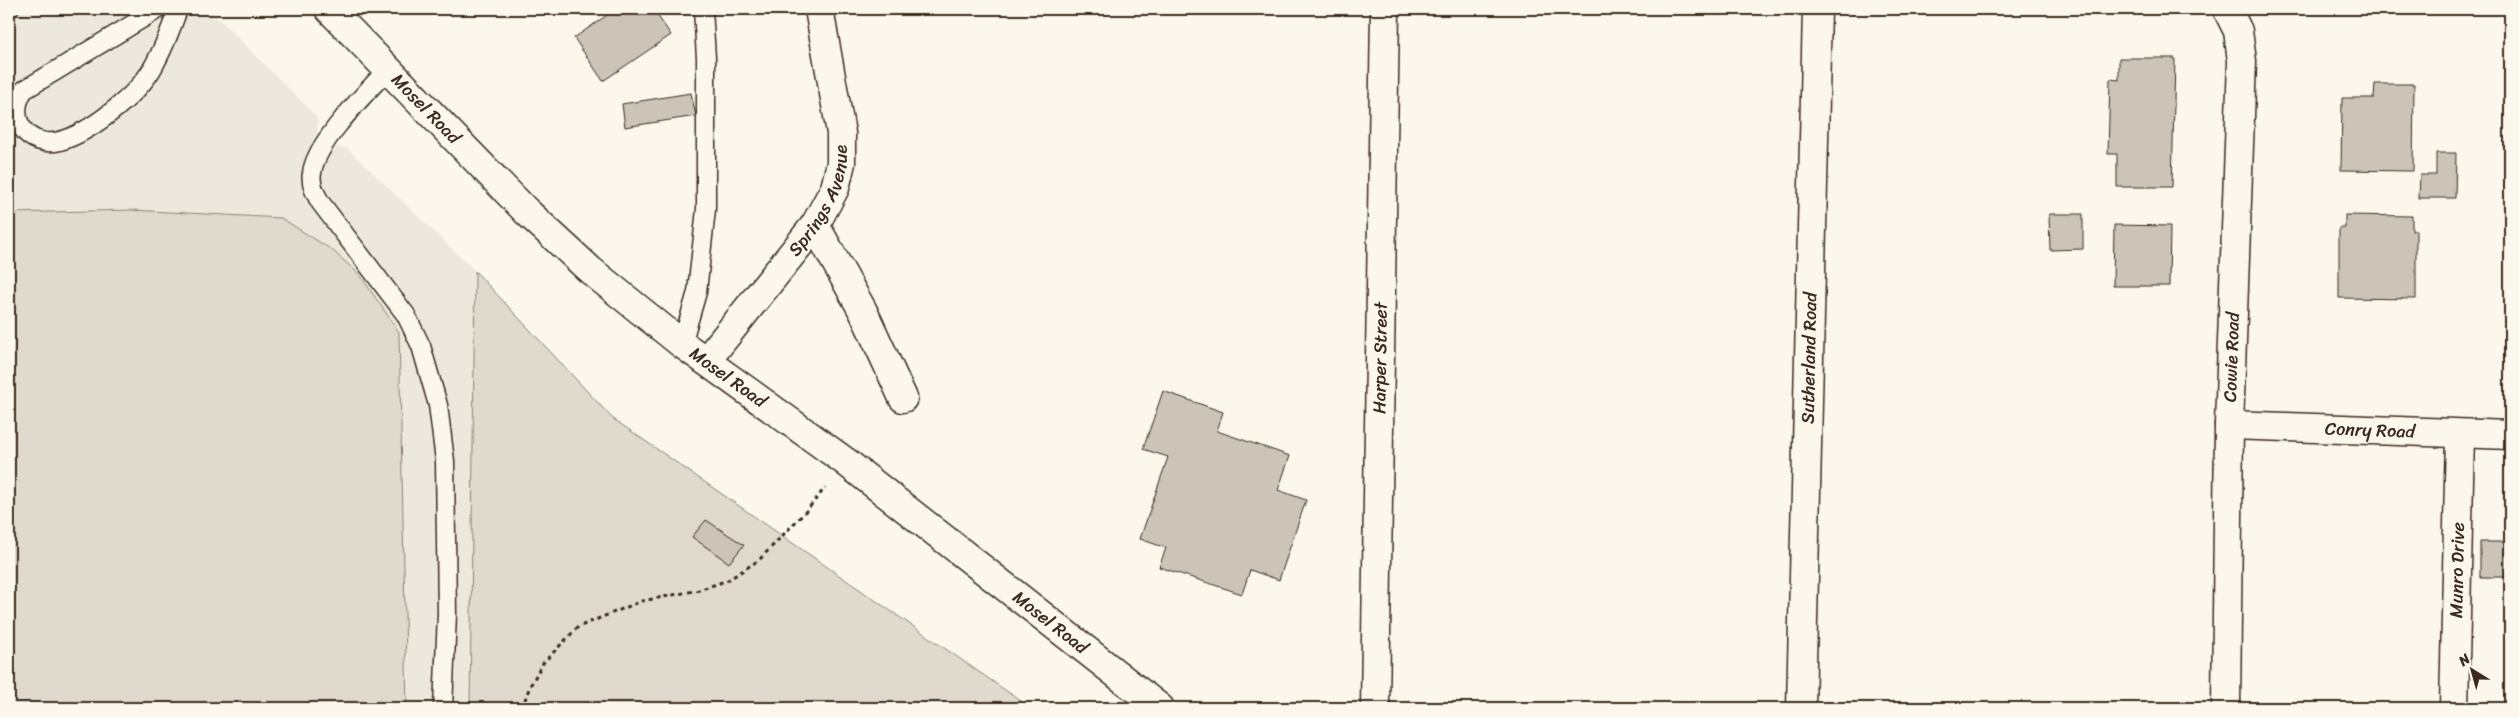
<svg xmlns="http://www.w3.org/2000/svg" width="2519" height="717" font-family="Sriracha,sans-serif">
	<rect width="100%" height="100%" fill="#fbf7ec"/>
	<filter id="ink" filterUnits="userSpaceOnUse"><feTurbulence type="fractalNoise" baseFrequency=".02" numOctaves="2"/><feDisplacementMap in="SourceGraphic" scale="10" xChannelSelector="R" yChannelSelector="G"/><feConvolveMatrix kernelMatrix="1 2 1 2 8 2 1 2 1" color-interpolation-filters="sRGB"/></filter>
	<g filter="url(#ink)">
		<path fill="#ede8dd" d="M9 9H209L317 117 318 132 333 147 347 148 475 271 470 708H9Z"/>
		<path fill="#dfd9ce" stroke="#8d8276" d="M131 210 281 218 332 250 360 275 399 332 407 708H9V213Z
			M475 271 612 418 1031 708H470Z"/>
		<path fill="#ccc4b9" stroke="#3b2a1e" d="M9 9H16L19 12 9 23Z
			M616 9H653L671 35 603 81 574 38Z
			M2119 58H2175L2172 187H2117V154H2108L2110 79 2119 80Z
			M2375 84H2414L2413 171 2341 170 2342 98H2374Z
			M691 93 696 116 625 127 622 104Z
			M2436 153H2456L2455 198H2419L2420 175H2436Z
			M2049 214H2083V249L2050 250Z
			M2345 215 2412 216V231L2416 230V299L2339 298V228H2345Z
			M2114 225 2170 226 2169 286H2113Z
			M1163 391 1223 412 1217 431 1290 456 1278 490 1306 500 1279 580 1250 570 1242 594 1159 567 1166 548 1140 539 1168 457 1143 449Z
			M706 520 744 545 729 563 692 537Z
			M2480 542H2510V577H2480Z"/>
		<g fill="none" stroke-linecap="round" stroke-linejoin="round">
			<g stroke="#3b2a1e" stroke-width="21">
				<path id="lane" d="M158 9 24 90C5 118 28 149 60 141 90 133 137 95 152 69 163 50 171 29 178 9
					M388 69C367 92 315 143 312 173 310 184 315 193 320 202L406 315 421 346 438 405 445 461 447 614 443 708
					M682 344 697 292 706 209V58L703 9"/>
			</g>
			<g stroke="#3b2a1e" stroke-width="31">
				<g id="street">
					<path d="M815 225 863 311 903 398"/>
					<path id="s1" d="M706 361 815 225 835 188 841 163V133L819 9"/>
					<path id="s2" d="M2229 425 2510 435"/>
					<path id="s3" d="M1375 708 1385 9"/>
					<path id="s4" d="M1801 708 1817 9"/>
					<path id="s5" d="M2226 708 2229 425 2242 61 2238 31 2227 9"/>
					<path id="s6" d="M2454 708 2460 434"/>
				</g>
			</g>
			<g stroke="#3b2a1e" stroke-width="31">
				<g id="secondary">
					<path id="s7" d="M329 9 526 211 590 270 682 344 846 462 1160 708"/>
				</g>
			</g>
			<path stroke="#3b2a1e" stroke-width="3" stroke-dasharray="4 4" stroke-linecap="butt" d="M522 708 530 686 543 663 578 627 642 601 699 590 728 580 759 560 807 510 825 488"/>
			<use href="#lane" stroke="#fbf7ec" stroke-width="18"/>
			<use href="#street" stroke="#fbf7ec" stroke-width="28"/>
			<use href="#secondary" stroke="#fbf7ec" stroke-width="28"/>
		</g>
	</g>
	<g text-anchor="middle" stroke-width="5" stroke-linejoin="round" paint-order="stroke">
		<g font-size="18" fill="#3b2a1e" stroke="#fbf7ec">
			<text dy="6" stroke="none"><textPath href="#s7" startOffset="139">Mosel Road</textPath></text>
			<text dy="6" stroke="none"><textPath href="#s1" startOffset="199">Springs Avenue</textPath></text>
			<text dy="6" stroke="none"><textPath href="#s5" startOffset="351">Cowie Road</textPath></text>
			<text dy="6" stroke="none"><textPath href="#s4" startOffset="350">Sutherland Road</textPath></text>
			<text dy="6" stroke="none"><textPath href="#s3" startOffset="350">Harper Street</textPath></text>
			<text dy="6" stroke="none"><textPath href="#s7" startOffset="544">Mosel Road</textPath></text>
			<text dy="6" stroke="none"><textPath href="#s2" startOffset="141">Conry Road</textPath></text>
			<text dy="6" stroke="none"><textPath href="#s6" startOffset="138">Munro Drive</textPath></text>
			<text dy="6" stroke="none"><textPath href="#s7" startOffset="949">Mosel Road</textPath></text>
		</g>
	</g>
	<rect width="2519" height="717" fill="none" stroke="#fbf7ec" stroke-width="30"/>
	<rect x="15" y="15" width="2489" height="687" fill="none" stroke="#3b2a1e" stroke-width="2" filter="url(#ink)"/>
	<g transform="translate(2472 670) rotate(323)" stroke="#fbf7ec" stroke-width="4" paint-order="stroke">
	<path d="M0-4L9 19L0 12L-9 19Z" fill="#3b2a1e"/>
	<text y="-8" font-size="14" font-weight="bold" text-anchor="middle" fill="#3b2a1e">N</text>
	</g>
</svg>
